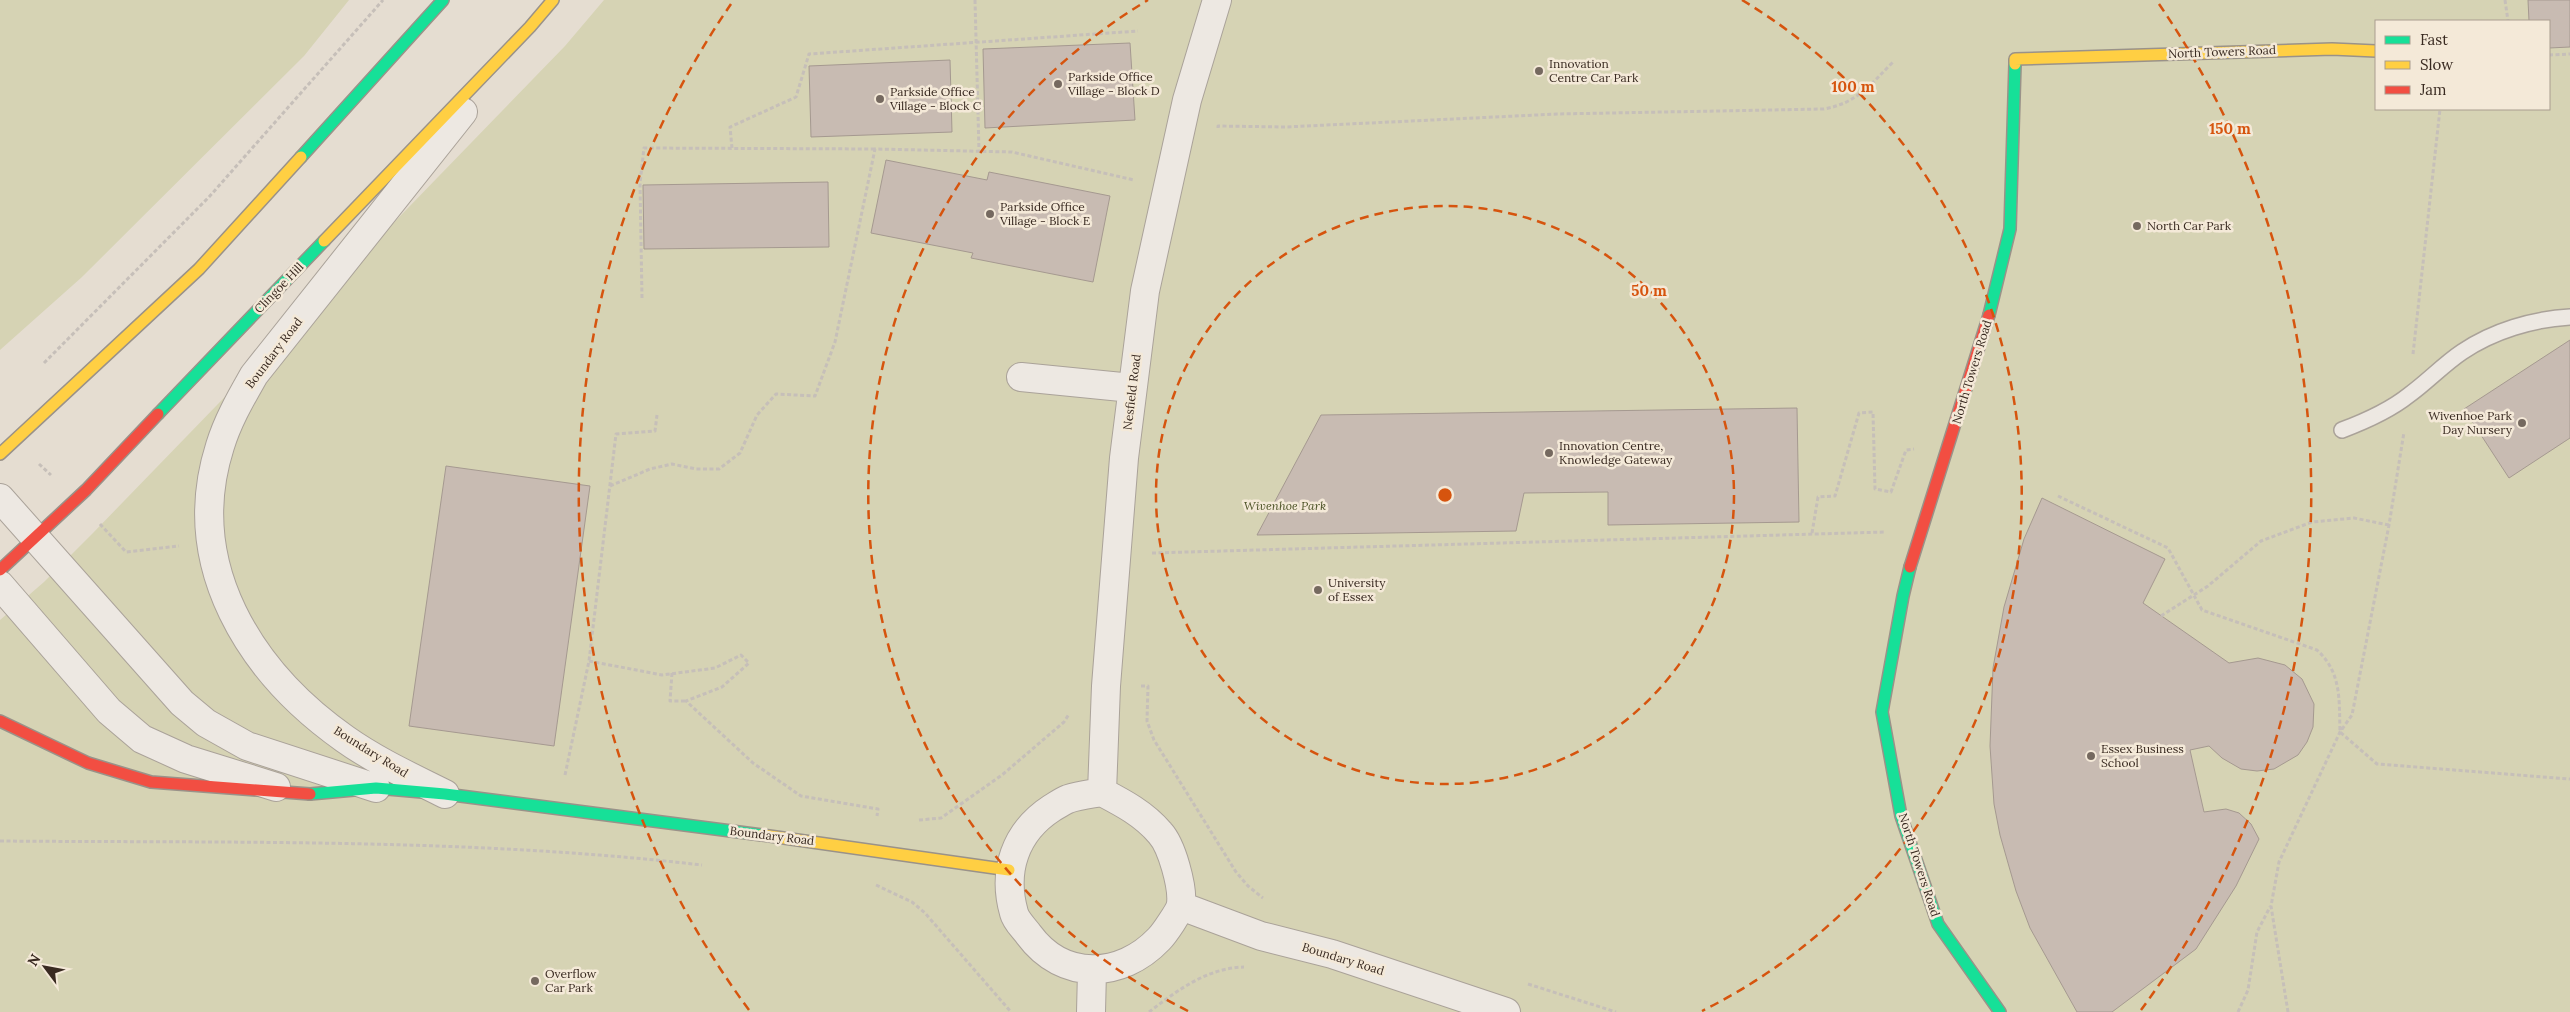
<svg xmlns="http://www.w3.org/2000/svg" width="2570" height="1012" font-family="Lora,serif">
	<rect width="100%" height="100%" fill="#e5ddd1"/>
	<path fill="#d6d3b4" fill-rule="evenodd" d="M0 0H349L304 56 82 277 0 350Z
		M604 0H2570V1012H0V620L44 582 93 533 565 46ZM2376 21H2549V109H2376Z"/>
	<path fill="#c8bbb2" stroke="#a59990" d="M2528 0H2570V47L2549 48V21H2529Z
		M1130 43 1135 120 985 128 983 49Z
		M950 60 952 132 811 137 809 66Z
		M886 160 987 180 989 172 1110 196 1093 282 971 258 973 253 871 233Z
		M828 182 829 247 644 249 643 185Z
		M2570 340V438L2509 478 2464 409Z
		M1797 408 1799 522 1608 525V492L1524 493 1516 531 1257 535 1321 415Z
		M446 466 590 486 554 746 409 726Z
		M2042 498 2165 559 2143 603 2229 663 2258 658 2285 665 2302 679 2314 704 2313 727 2307 742 2298 755 2274 769 2257 771 2241 769 2222 758 2209 746 2190 750 2204 812 2226 809 2239 813 2251 824 2259 839 2236 886 2196 949 2112 1012H2077L2030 928 2016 891 2000 835 1994 804 1990 746 1993 668 2004 607 2024 539Z"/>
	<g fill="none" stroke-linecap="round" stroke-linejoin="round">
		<g stroke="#aaa299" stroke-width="18">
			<path id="lane" d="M2342 430C2366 421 2389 411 2409 395 2427 382 2444 364 2462 352 2493 331 2533 319 2570 317"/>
		</g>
		<g stroke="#aaa299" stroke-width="30">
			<path id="street" d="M1021 377 1132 388
				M0 498 182 703 206 723 247 746 376 788
				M0 585 109 711 142 739 186 759 276 787
				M1102 792 1106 686 1124 458 1145 291 1187 100 1217 0
				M1102 792C1123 803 1144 814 1160 833 1172 846 1183 887 1181 904 1180 911 1164 934 1159 939 1121 979 1063 981 1029 935 1024 928 1016 921 1014 913 1002 871 1015 832 1052 808 1057 805 1063 801 1068 799 1079 795 1091 794 1102 792Z
				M445 794C411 777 376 761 345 739 250 672 182 565 220 446 228 420 241 398 254 375L463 112
				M1181 906 1261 936 1332 954 1506 1012
				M1091 1012 1092 971"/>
		</g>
		<g stroke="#9a9289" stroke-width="14">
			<path id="fast" d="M301 157 443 0
				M1989 315 2010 229 2015 64
				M158 414 324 241
				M1910 567 1903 596 1882 712 1901 816 1938 924 2000 1012
				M310 794 376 788 445 794 762 835"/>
		</g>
		<g stroke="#9a9289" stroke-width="14">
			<path id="slow" d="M2015 64V59L2332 49 2376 51
				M324 241 530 27 553 0
				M0 454 199 269 301 157
				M762 835 1009 870"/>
		</g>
		<g stroke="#9a9289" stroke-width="14">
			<path id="jam" d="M1910 567 1989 315
				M0 570 86 490 158 414
				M0 721 88 763 151 782 310 794"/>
		</g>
		<path stroke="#c6bfb9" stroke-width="3" stroke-dasharray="4 2.5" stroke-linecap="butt" d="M975 0 979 151
			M2505 0 2508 21
			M2549 55 2570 54
			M1218 128V126L1286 127 1557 114 1824 109C1857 103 1870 85 1893 62
			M732 148 730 127 796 97 809 54 1138 31
			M642 298 640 183 644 148 875 149
			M2413 354 2440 109
			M44 363 209 197 383 0
			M39 464 51 475
			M610 486 650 469 672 464 696 469H719L740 453 757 415 776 394 815 396 835 342 875 149 1012 152 1134 180
			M2058 496 2168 548 2202 610 2317 650C2342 673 2339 700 2340 732L2377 764 2570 779
			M100 524 126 552 179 546
			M1812 533 1818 497 1835 496 1859 413 1873 412 1875 489 1891 492 1906 450 1914 449
			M1152 553 1886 532
			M2161 616 2208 586 2261 541 2312 522 2354 518 2389 525
			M589 661 662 675 715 668 741 655 749 663 722 687 686 701 753 763 801 796 878 809 877 816
			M672 673 670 701H686
			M1141 686H1148L1147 721 1154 740 1236 872 1248 886 1263 898
			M565 775 589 661 616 434 655 431 657 415
			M919 820 941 818 1002 775 1064 722 1069 714
			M0 841C234 843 469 838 702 865
			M876 885 912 902 925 913 1011 1012
			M1528 984 1616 1012
			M1149 1012C1178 990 1207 968 1244 967
			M2238 1012 2248 990 2257 932 2270 907
			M2288 1012 2271 906 2279 862 2340 732 2352 715 2389 525 2404 432"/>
		<use href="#lane" stroke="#ede8e2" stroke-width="15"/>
		<use href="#street" stroke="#ede8e2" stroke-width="28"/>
		<use href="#fast" stroke="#16e098" stroke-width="11"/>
		<use href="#slow" stroke="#ffcf43" stroke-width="11"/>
		<use href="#jam" stroke="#f24e42" stroke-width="11"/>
	</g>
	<g fill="none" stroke="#d6540e" stroke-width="2.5" stroke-dasharray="9 6">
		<circle cx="1445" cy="495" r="289"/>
		<path d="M1188 1011A577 577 0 0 1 1148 0M1742 0A577 577 0 0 1 1702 1011"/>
		<path d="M749 1010A866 866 0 0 1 731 4M2159 4A866 866 0 0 1 2141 1010"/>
	</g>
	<g fill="#75695f" stroke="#f4e9d8" stroke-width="2">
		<circle cx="1539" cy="71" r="5"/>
		<circle cx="1058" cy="84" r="5"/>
		<circle cx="880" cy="99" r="5"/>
		<circle cx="990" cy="214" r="5"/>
		<circle cx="2137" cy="226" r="5"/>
		<circle cx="2522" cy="423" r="5"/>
		<circle cx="1549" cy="453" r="5"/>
		<circle cx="1318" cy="590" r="5"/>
		<circle cx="2091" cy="756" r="5"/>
		<circle cx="535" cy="981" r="5"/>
	</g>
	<g text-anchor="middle" stroke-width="5" stroke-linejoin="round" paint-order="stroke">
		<g font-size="12" fill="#392a21" stroke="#f4e9d8">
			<text transform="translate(2222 52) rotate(-2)" y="4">North Towers Road</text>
			<text transform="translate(279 288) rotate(-46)" y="4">Clingoe Hill</text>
			<text transform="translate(274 353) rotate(-53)" y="4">Boundary Road</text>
			<text transform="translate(1972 372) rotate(-73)" y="4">North Towers Road</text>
			<text transform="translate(1132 392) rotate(-83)" y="4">Nesfield Road</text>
			<text transform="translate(371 752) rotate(32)" y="4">Boundary Road</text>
			<text transform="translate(772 836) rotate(7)" y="4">Boundary Road</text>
			<text transform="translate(1919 865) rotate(72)" y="4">North Towers Road</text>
			<text transform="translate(1343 959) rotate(17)" y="4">Boundary Road</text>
		</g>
		<g font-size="12" fill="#392a21" stroke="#f4e9d8" text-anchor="start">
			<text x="1549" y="68">Innovation<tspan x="1549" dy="14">Centre Car Park</tspan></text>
			<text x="1068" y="81">Parkside Office<tspan x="1068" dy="14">Village - Block D</tspan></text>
			<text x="890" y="96">Parkside Office<tspan x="890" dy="14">Village - Block C</tspan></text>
			<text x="1000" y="211">Parkside Office<tspan x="1000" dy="14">Village - Block E</tspan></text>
			<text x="2147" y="230">North Car Park</text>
			<text x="2512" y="420" text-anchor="end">Wivenhoe Park<tspan x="2512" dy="14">Day Nursery</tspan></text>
			<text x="1559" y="450">Innovation Centre,<tspan x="1559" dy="14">Knowledge Gateway</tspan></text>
			<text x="1328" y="587">University<tspan x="1328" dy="14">of Essex</tspan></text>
			<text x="2101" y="753">Essex Business<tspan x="2101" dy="14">School</tspan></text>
			<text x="545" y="978">Overflow<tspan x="545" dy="14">Car Park</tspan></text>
		</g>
		<g font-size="12" font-style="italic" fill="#4f5529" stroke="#f4e9d8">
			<text x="1285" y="510">Wivenhoe Park</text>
		</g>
	</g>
	<circle cx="1445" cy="495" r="8" fill="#d6540e" stroke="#f4e9d8" stroke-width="2.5"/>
	<g font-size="15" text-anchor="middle" font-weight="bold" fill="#d6540e" stroke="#f4e9d8" stroke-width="5" stroke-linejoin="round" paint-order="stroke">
		<text x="1853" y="92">100 m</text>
		<text x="2230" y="134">150 m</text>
		<text x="1649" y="296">50 m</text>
	</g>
	<rect x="2375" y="20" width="175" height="90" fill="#f4e9d8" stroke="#a99d8f"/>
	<rect x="2385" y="36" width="25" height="8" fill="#16e098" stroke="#a99d8f"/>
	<text x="2420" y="45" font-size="15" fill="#392a21">Fast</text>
	<rect x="2385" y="61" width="25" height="8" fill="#ffcf43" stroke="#a99d8f"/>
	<text x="2420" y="70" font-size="15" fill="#392a21">Slow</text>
	<rect x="2385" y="86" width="25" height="8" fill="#f24e42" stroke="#a99d8f"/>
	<text x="2420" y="95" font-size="15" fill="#392a21">Jam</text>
	<g transform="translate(45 967) rotate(302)" stroke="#f4e9d8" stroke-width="4" paint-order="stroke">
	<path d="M0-4L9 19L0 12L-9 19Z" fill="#392a21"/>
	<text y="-8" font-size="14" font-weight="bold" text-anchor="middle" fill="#392a21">N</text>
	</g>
</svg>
